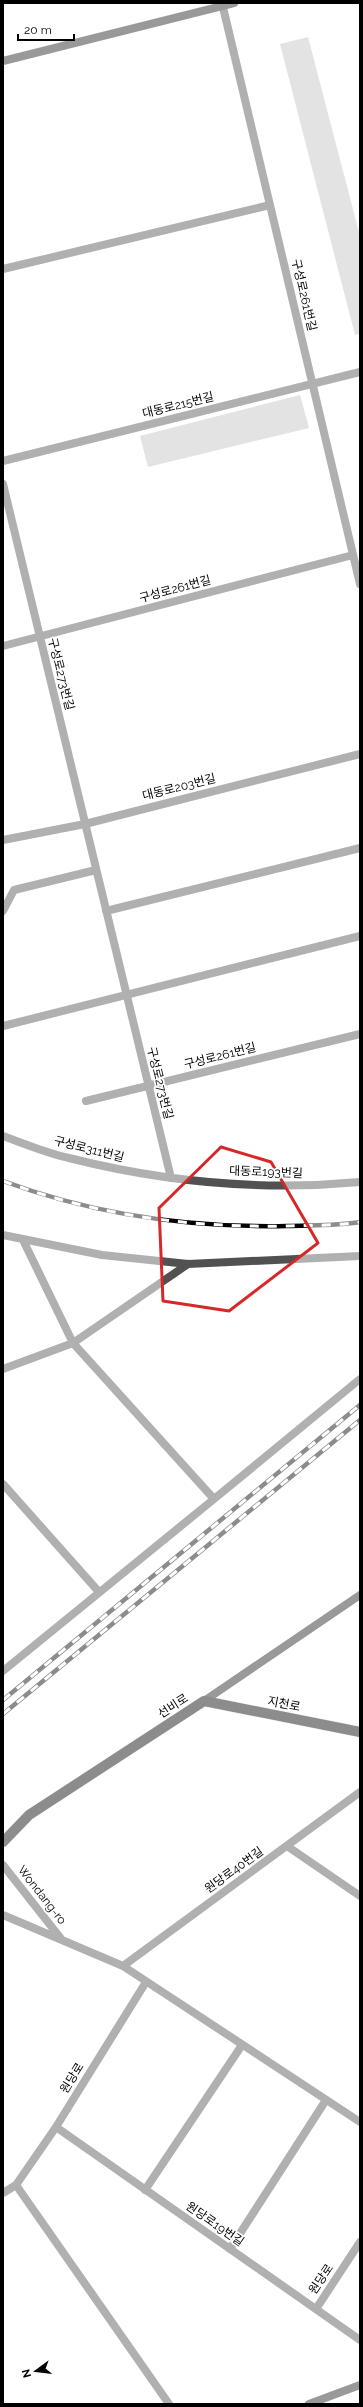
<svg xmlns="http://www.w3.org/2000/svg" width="363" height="2407" font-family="Raleway,'Noto Sans KR',sans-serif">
	<rect width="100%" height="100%" fill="#fff"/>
	<path fill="#c0c0c0" d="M308 37 360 236V334L355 335 280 44Z
		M300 395 309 428 148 467 140 436Z"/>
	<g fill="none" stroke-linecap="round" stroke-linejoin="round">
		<g stroke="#dbdbdb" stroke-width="11">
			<path id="primary" d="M3 1842 29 1815 204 1701 360 1732"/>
		</g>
		<path stroke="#515151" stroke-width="8" d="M145 2190 242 2045
			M230 2249 326 2100
			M316 2309 360 2242"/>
		<path stroke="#515151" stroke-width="8" d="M222 3 360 584
			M3 269 270 205
			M3 461 360 372
			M3 484 171 1178
			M3 646 353 555
			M3 840 85 824 360 754
			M3 911 14 890 96 870
			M106 911 360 848
			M3 1026 360 936
			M86 1101 360 1034
			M3 1136C25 1144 46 1153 69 1158 164 1182 263 1191 360 1182
			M3 1235 102 1255 188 1264 360 1256
			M23 1240 73 1343 214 1499 360 1379
			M3 1369 73 1343 188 1264
			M3 1484 99 1592
			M3 1671 214 1499
			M287 1846 360 1896
			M3 1865 62 1940
			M3 1915 123 1966 360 2122
			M123 1966 360 1792
			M56 2127 360 2340
			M16 2185 169 2404
			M3 2193 16 2185 56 2127 146 1982"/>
		<path stroke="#1e1e1e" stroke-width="8" d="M3 61 234 3
			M204 1701 360 1595
			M309 2404 360 2385"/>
		<use href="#primary" stroke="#000" stroke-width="10"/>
		<g stroke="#000" stroke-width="4.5">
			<path id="rail" d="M3 1181C95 1215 189 1228 287 1226 311 1225 336 1226 360 1222
				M3 1700 360 1405
				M3 1714 360 1420"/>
		</g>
		<use href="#rail" stroke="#fff" stroke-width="3" stroke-dasharray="9" stroke-linecap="butt"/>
	</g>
	<path d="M0 0H363V2407H0ZM221 1147 271 1162 318 1243 229 1311 163 1301 159 1208Z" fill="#fff" fill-opacity=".55" fill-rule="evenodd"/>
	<path fill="none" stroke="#d62828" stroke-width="3" stroke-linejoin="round" d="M221 1147 271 1162 318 1243 229 1311 163 1301 159 1208Z"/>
	<g text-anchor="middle" stroke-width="3.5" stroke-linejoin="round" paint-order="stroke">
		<g font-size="12" fill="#000" stroke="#fff">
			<text transform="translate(304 295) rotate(77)" y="4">구성로261번길</text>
			<text transform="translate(178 405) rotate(-14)" y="4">대동로215번길</text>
			<text transform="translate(175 589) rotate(-15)" y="4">구성로261번길</text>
			<text transform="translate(61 674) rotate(76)" y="4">구성로273번길</text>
			<text transform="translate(179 787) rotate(-14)" y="4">대동로203번길</text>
			<text transform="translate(220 1056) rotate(-14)" y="4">구성로261번길</text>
			<text transform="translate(160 1083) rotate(76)" y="4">구성로273번길</text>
			<text transform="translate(89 1149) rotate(14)" y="4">구성로311번길</text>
			<text transform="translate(266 1172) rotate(2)" y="4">대동로193번길</text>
			<text transform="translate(284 1704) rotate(11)" y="4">지천로</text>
			<text transform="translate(173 1706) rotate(-33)" y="4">선비로</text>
			<text transform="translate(234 1870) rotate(-36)" y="4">원당로40번길</text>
			<text transform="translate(42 1895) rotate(52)" y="4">Wondang-ro</text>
			<text transform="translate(72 2078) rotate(-58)" y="4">원당로</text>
			<text transform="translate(215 2224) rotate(35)" y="4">원당로19번길</text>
			<text transform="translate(321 2279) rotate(-56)" y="4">원당로</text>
		</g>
	</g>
	<rect width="363" height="2407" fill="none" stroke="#000000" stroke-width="8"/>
	<g transform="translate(36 2371) rotate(255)" stroke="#ffffff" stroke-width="3" paint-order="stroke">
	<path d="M0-3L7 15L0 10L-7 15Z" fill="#000000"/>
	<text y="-6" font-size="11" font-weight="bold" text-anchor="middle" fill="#000000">N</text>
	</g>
	<path d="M18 34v6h56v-6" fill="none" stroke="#000000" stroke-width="2"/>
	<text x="24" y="34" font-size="12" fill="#000000" stroke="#ffffff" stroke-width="3" paint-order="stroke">20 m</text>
</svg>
